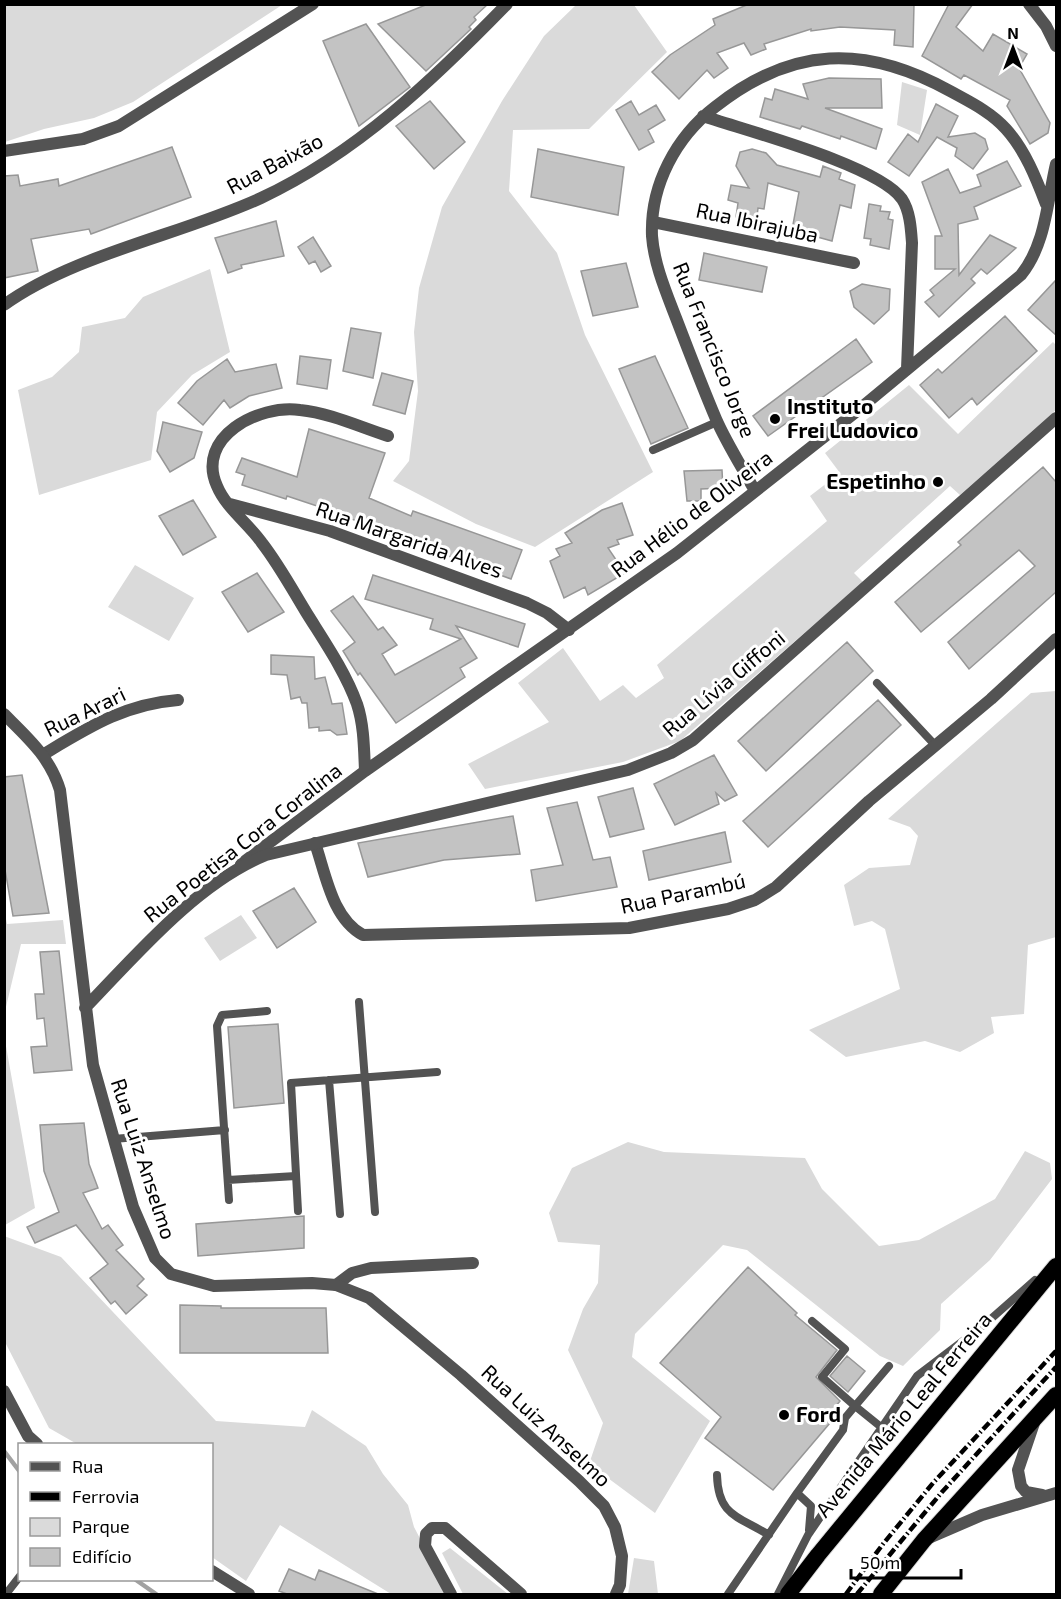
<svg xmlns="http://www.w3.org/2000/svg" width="1061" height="1599" font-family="'Exo 2',sans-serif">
	<rect width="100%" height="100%" fill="#fff"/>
	<path fill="#dadada" d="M5 4H282V5L133 102 94 118 44 129 5 142Z
		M576 5H634L667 52 589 129 513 130 509 191 557 253 585 335 653 472 535 547 476 524 393 481 409 461 418 391 414 332 419 288 442 207 502 101 544 36Z
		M902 82 927 90 920 135 897 125Z
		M210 269 230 352 192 375 157 412 151 460 39 495 18 390 52 377 79 352 82 327 125 318 143 297Z
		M1053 342 1056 345V410L960 495 950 486 854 573 863 582 680 741 623 762 485 789 468 764 549 722 518 683 563 648 600 701 623 685 636 698 664 678 657 665 827 521 810 496 840 473 825 453 909 385 958 434Z
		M135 565 194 598 169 641 108 607Z
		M1056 691V937L1028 945 1024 1014 991 1017 994 1033 960 1052 925 1041 846 1057 809 1030 900 989 885 929 872 921 854 926 844 885 869 868 910 865 918 836 910 827 888 819 1031 693Z
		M5 914 7 924 63 920 66 944H21L5 1011Z
		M241 915 257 938 220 961 204 938Z
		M4 1035 35 1208 5 1225H4Z
		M628 1142 664 1152 805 1158 822 1189 879 1246 919 1240 995 1199 1025 1151 1050 1163 1052 1179 990 1260 941 1304 940 1330 903 1366 880 1356 747 1250 723 1245 635 1334 632 1357 710 1421 655 1513 589 1464 603 1423 568 1350 583 1309 598 1283 600 1245 558 1242 549 1213 572 1168Z
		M4 1236 61 1257 216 1421 305 1427 312 1410 366 1446 383 1474 408 1505 414 1527 449 1594H391L280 1525 246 1581 212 1557V1444H77L49 1428 5 1342Z
		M450 1548 508 1594H463L442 1553Z
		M634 1558 654 1561 658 1594H628Z"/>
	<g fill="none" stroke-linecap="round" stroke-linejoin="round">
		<path stroke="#a1a1a1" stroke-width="4.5" d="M4 1451 20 1472
			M136 1580 156 1594"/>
	</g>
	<path fill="#c3c3c3" stroke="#979797" stroke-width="1.5" d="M428 4H488L474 17 476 20 469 27 471 29 426 71 378 24Z
		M749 4H914L913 47 894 45 895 30 840 27 811 31V29L764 44 766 49 751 55 744 43 717 53 728 68 714 78 707 70 679 99 652 72 670 55 715 25 713 19Z
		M949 4H973L956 27 983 51 993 34 1027 54 1019 68 1050 123 1048 133 1030 144 1007 106 1010 100 964 75 961 79 922 56Z
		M366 24 410 87 359 126 323 41Z
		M829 78 881 79 882 108H825L882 129 876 149 841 136 840 139 802 126 800 129 760 117 765 98 772 100 775 89 808 99 803 84Z
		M430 101 465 142 434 169 396 126Z
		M631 101 639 115 656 105 665 120 648 130 654 142 639 150 616 110Z
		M936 104 958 116 948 137 975 133 985 139 988 149 973 169 955 156 957 148 937 137 909 176 888 162 908 134 918 142Z
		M172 147 191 197 91 234 89 229 31 239 38 271 4 278V176L18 175 20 186 58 179 59 186Z
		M538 149 624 167 618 215 531 197Z
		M752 149 766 153 777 165 820 177 823 166 841 173 839 179 855 185 851 208 840 205 832 241 792 230 799 192 768 183 764 209 758 208 757 217 748 216 747 219 736 217 738 203 728 200 731 185 749 188 736 166 740 152Z
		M1007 161 1021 186 974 207 978 219 958 224 959 275 990 235 1016 248 987 274 981 269 971 279 975 283 939 317 925 302 934 295 930 290 955 269H935V236H942L922 182 948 169 960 193 981 186 977 175Z
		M869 204 881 206 880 211 890 212 888 219 893 220 889 249 870 245 871 239 864 238Z
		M276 221 284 256 241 265 242 268 228 273 215 238Z
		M313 237 331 266 321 272 315 261 309 264 298 247Z
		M704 253 767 267 762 292 699 280Z
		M626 263 638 307 593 316 581 271Z
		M1056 280V335L1028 310Z
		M862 284 890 289 889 310 874 324 854 307 850 291Z
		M1005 316 1037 351 977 405 972 398 949 418 920 385 938 369 942 373Z
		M351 328 381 333 373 378 343 371Z
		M856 339 872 362 768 436 753 416Z
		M300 356 331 360 327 389 297 384Z
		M655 356 688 428 651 444 619 369Z
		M227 359 235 372 276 364 282 388 249 396 230 408 224 400 203 425 178 403 197 381Z
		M382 373 413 381 405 414 373 405Z
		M163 422 202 432 194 458 170 472 157 451Z
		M309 429 385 453 369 498 411 516 413 511 522 550 511 579 443 554 445 549 393 529 391 535 347 517 346 521 327 515 329 510 287 496 286 499 242 485 245 475 236 472 242 458 297 477Z
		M1043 467 1056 482V592L969 669 948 642 1035 566 1019 550 921 632 895 602 961 545 958 542Z
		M722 470 723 488 701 489V501H687L684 471Z
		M193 500 216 537 183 555 159 516Z
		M622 503 633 535 617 540 619 544 608 548 625 573 588 595 585 587 564 598 550 561 560 556 556 549 572 543 565 533 602 510Z
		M257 573 284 612 248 632 222 592Z
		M373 575 525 624 518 647 456 626 477 658 460 668 465 677 396 723 360 673 358 675 343 651 355 642 331 611 353 596 378 630 383 627 397 645 382 654 395 675 461 639 430 629 433 619 365 599Z
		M847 642 873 671 766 771 738 741Z
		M271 655 314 657 315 679 325 677 332 704 342 703 347 734 337 735 330 730 319 731V727L309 728 307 703H302L300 697 291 699 287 675 271 674Z
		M878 700 901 725 768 847 743 821Z
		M714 755 737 795 725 801 716 793 719 804 675 825 654 784Z
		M22 775 49 913 13 916 4 864V777Z
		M633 788 644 829 610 837 598 797Z
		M577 802 593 860 610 857 617 887 536 901 531 870 563 865 547 808Z
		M513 816 520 854 444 860 368 877 358 843Z
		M725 832 731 862 649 880 643 851Z
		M294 888 316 922 277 948 253 911Z
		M59 951 72 1070 34 1073 31 1047 47 1046 44 1018 37 1019 35 994H44L40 952Z
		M278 1024 284 1103 234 1108 228 1027Z
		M84 1123 89 1164 98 1188 83 1193 102 1229 108 1225 123 1245 116 1250 144 1279 137 1286 147 1295 126 1314 115 1301 111 1304 90 1278 108 1264 76 1225 35 1243 27 1227 59 1212 44 1171 40 1125Z
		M304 1216V1248L198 1256 196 1224Z
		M748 1267 797 1313 795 1315 837 1350 816 1377 840 1401 836 1406 841 1410 773 1490 705 1438 721 1417 660 1363Z
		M180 1305 221 1306V1308H326L328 1353H180Z
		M847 1356 865 1371 848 1392 830 1376Z
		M289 1569 315 1580 319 1570 378 1594H287L279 1591Z"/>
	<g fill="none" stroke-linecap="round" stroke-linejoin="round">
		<g stroke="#dbdbdb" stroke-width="18">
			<path id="trunk" d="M788 1594 818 1555 1056 1266
				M881 1594 924 1540 1056 1395"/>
		</g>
		<path stroke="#535353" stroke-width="8" d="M653 450 717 422
			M877 683 934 744
			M359 1002 375 1212
			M329 1080 340 1214
			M113 1139 225 1130
			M228 1180 296 1176
			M229 1200 217 1026 222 1015 267 1011
			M298 1211 291 1083 437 1072
			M812 1321 845 1349 822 1377 855 1406 889 1366
			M717 1475C718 1516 738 1516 769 1535
			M809 1530 811 1506 797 1493 843 1430 845 1418 855 1406 881 1427
			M6 1594 20 1576
			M728 1594 797 1493
			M778 1594 808 1535 917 1376 984 1325 1035 1280"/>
		<path stroke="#535353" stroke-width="12" d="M1029 4 1046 26 1056 46
			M703 116C747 131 878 165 902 199 910 211 911 229 912 243L907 369
			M4 151 83 139 119 126 313 4
			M653 222 854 263
			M4 305C75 254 181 235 261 198 357 153 434 79 507 4
			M755 491C742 467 727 444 716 419 702 386 689 352 676 318 666 292 654 264 652 236 650 185 676 137 715 107 792 46 865 44 950 91 970 102 991 112 1006 129 1025 150 1036 178 1046 204
			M230 504 330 531 527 603 547 613 569 630
			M44 754C89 727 125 704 178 700
			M365 771 677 553 857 411 1021 275C1046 244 1047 202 1056 164
			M315 843C326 875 332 918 363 935L629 928 728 909 755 900 776 887 869 801 991 699 1056 639
			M241 864 365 771C364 749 364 725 357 704 345 671 324 641 306 612 292 589 279 565 262 543 249 524 226 508 217 486 195 437 259 404 300 410 330 413 360 427 388 436
			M336 1285 352 1273 371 1268 473 1263
			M4 1391 28 1436 37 1444
			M212 1571 249 1594"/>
		<path stroke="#535353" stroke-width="12" d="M4 714C28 738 50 757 60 790L93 1065 133 1207 155 1258 171 1274 214 1286 312 1283 336 1285 369 1298 461 1375 579 1481 604 1506 615 1527 622 1556 620 1585 616 1594
			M85 1008C136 955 197 883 266 855L628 770 671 753 693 740 1056 418
			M1034 1423 1018 1470 1021 1486 1026 1492 1042 1495
			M931 1537 982 1515 1056 1493
			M451 1594 425 1546 426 1534 432 1528H445L521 1594"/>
		<use href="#trunk" stroke="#000" stroke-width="16"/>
		<path stroke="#000" stroke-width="4.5" stroke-dasharray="9 3 1.5 3" stroke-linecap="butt" d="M846 1594 883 1544 933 1483 1056 1351
			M857 1594 942 1492 1056 1367"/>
	</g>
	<g fill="#000" stroke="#fff" stroke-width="2">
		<circle cx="775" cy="419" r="6"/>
		<circle cx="938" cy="482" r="6"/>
		<circle cx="784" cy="1415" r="6"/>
	</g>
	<g text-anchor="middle" stroke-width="6" stroke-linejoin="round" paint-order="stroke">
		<g font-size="21" fill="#000" stroke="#fff">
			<text transform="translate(275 164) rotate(-28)" y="7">Rua Baixão</text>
			<text transform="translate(757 223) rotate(12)" y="7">Rua Ibirajuba</text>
			<text transform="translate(714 350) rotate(68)" y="7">Rua Francisco Jorge</text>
			<text transform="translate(692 514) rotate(-37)" y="7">Rua Hélio de Oliveira</text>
			<text transform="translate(409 540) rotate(19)" y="7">Rua Margarida Alves</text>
			<text transform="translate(724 684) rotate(-40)" y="7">Rua Lívia Giffoni</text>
			<text transform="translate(85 712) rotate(-26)" y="7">Rua Arari</text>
			<text transform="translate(243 843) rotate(-38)" y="7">Rua Poetisa Cora Coralina</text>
			<text transform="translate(683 894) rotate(-12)" y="7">Rua Parambú</text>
			<text transform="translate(143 1159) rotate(72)" y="7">Rua Luiz Anselmo</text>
			<text transform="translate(904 1415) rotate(-50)" y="7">Avenida Mário Leal Ferreira</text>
			<text transform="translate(546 1426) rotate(43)" y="7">Rua Luiz Anselmo</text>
		</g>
		<g font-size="21" font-weight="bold" fill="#000" stroke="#fff" text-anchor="start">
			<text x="787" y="414">Instituto<tspan x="787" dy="24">Frei Ludovico</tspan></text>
			<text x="926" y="489" text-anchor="end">Espetinho</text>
			<text x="796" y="1422">Ford</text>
		</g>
	</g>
	<rect width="1061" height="1599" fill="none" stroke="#000000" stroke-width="12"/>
	<rect x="18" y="1443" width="195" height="138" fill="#ffffff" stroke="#999999" stroke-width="1.5"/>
	<rect x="30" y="1462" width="30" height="9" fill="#535353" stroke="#999999" stroke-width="1.5"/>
	<text x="72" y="1473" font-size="18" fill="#000000">Rua</text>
	<rect x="30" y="1492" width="30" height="9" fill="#000000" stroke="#999999" stroke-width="1.5"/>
	<text x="72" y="1503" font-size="18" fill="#000000">Ferrovia</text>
	<rect x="30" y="1518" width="30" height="18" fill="#dadada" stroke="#999999" stroke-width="1.5"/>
	<text x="72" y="1533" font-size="18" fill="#000000">Parque</text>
	<rect x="30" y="1548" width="30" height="18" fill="#c3c3c3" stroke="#999999" stroke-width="1.5"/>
	<text x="72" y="1563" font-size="18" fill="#000000">Edifício</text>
	<g transform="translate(1013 48)" stroke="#ffffff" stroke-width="4.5" paint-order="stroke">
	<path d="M0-4.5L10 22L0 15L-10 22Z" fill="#000000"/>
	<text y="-9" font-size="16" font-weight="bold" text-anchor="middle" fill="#000000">N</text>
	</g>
	<path d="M851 1569v9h110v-9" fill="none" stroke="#000000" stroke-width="3"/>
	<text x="860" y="1569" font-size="18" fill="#000000" stroke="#ffffff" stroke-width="4.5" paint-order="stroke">50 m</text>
</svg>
